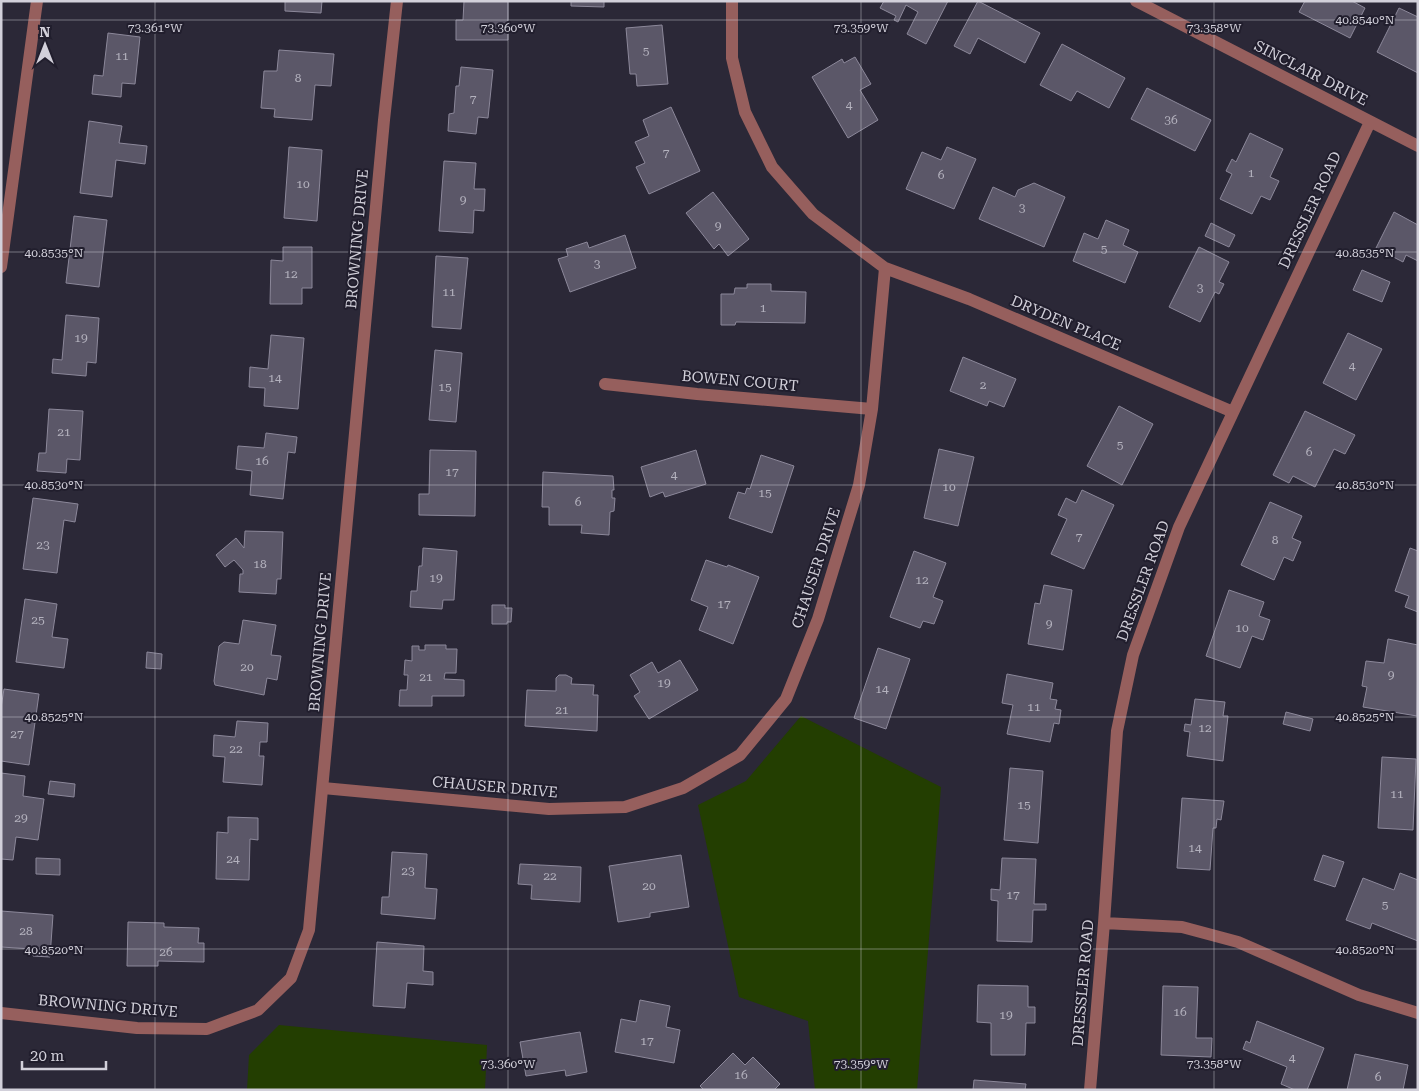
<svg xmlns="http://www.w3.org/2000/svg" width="1419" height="1091" font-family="'Roboto Serif',serif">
	<rect width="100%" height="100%" fill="#2b2837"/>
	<path fill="#233e01" d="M801 716 941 787 917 1090H815L808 1021 739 997 698 805 746 781Z
		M279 1025 487 1045 485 1090H247L249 1055Z"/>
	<path fill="#5b5768" stroke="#8c889a" d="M285 1H322L321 13 285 11Z
		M464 1H508V40H456V20H463Z
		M571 1H604V7L571 6Z
		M884 1H948L926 44 907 34 918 12 906 5 898 22 894 20 896 16 880 8Z
		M978 1 1040 33 1025 63 978 38 970 54 954 46Z
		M1305 1H1352L1365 8 1350 38 1299 12Z
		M1399 8 1418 17V73L1377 52Z
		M662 25 668 84 637 86 636 74H630L626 28Z
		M108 33 140 37 135 84 122 83 121 97 92 94 94 75 103 76Z
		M1062 44 1125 78 1109 108 1077 91 1071 101 1040 85Z
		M279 50 334 54 331 86 315 85 312 120 274 117 275 109 261 108 264 71H277Z
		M855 57 871 84 860 90 878 120 848 138 812 77 842 59 844 63Z
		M461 67 493 70 488 118 478 117 476 134 448 131 449 114 454 113 456 86H459Z
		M1147 88 1211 120 1195 151 1131 119Z
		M671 107 700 171 649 194 636 167 645 163 635 142 649 136 643 120Z
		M89 121 122 126 119 143 147 146 145 164 116 160 112 197 80 193Z
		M1250 133 1283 149 1270 177 1279 181 1270 200 1261 196 1252 214 1220 199 1232 174 1226 171 1232 159 1236 162Z
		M289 147 322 150 317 221 284 218Z
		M947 147 976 159 954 209 906 189 922 152 941 160Z
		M444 161 476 163 474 189H485L484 211 474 210 473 233 439 231Z
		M1034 183 1065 197 1044 247 979 219 993 187 1015 197 1018 190Z
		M713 192 749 239 728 256 719 244 714 249 686 213Z
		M1394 212 1418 225V261L1406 255 1403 262 1376 248Z
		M74 216 107 220 99 287 66 283Z
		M1106 220 1129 230 1123 245 1138 252 1125 283 1073 261 1084 233 1098 239Z
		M1211 223 1235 235 1229 247 1205 236Z
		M625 235 636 268 570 292 558 259 568 256 566 249 587 242 589 248Z
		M283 247H312V288H302V304H270L271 260 283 261Z
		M1199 247 1229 262 1219 282 1224 284 1219 294 1215 292 1200 322 1169 307Z
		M436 256 468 258 461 329 432 327Z
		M1362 270 1390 282 1382 302 1353 290Z
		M747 284H771V291L806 292 805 323 736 322 735 325H721V294H734L735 288H747Z
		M66 315 99 318 96 363 87 362 86 376 52 373 53 359 62 360Z
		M1348 333 1382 349 1356 400 1323 383Z
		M271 335 304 338 298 409 264 406 265 388 249 387 250 367 268 369Z
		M435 350 462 353 456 422 429 420Z
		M963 357 1016 379 1004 407 989 401 987 406 950 391Z
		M1119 406 1153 424 1122 485 1087 466Z
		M49 409 83 411 80 460 67 459 66 473 37 471 39 453H46Z
		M1305 411 1355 435 1345 454 1334 449 1315 487 1293 476 1289 483 1273 475Z
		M266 433 297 437 295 453 288 452 283 499 250 495 252 471 236 469 238 446 264 448Z
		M939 449 974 457 958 526 924 518Z
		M430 450 476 451 475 516 419 515V494H429Z
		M696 450 706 484 665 497 663 492 650 497 641 467Z
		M761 455 794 466 772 533 729 518 738 492 745 494 747 488 750 489Z
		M543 472 613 476 614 490H612V498H615L614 511 610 512 609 535 581 533 582 525H549V507H542Z
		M1082 490 1114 505 1084 569 1051 554 1067 519 1058 515 1066 498 1076 503Z
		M33 498 78 504 75 522 64 520 57 573 23 569Z
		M1270 502 1302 516 1292 538 1301 542 1293 561 1284 557 1274 580 1241 565Z
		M245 531 283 532 281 579H277L276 594 239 592 240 574H243V570L234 560 225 567 216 555 236 538 244 548Z
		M423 548 457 551 454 600H443L442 609 410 607 411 591H417L419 566H422Z
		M1410 548 1418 551V612L1405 607 1409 596 1395 591Z
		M914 551 946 563 933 597 943 601 934 624 923 621 920 628 890 617Z
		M706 560 727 567 728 565 759 577 733 644 699 630 708 607 691 600Z
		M1044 585 1072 590 1063 650 1028 644 1035 603 1040 604Z
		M1229 590 1264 602 1259 616 1270 620 1263 640 1252 636 1240 668 1206 656Z
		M25 599 57 604 52 637 68 639 64 668 16 662Z
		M492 605H505V608H512L511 622H507V624H492Z
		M243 620 276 625 271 655 281 656 277 680 267 678 264 695 215 685 214 681 219 646 224 642 239 644Z
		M1388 639 1418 645 1417 716 1363 707 1367 687 1362 686 1366 661 1384 663Z
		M425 645H446V649H457L456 673H445L444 679 464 680V696H432V706H399L400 690H407L408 675H404L405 660 412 661V646H419V650H425Z
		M878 648 910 659 886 729 854 718Z
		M147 652 162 654 161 669 146 668Z
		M680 660 698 690 649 719 634 696 640 692 630 675 652 662 658 673Z
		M1007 674 1053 683 1050 699 1057 700 1055 709 1061 710 1059 724 1054 723 1050 742 1007 734 1013 705 1002 703Z
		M559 675H566L572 678 571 684 594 685 593 695H598L597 731 525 726 527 690 556 691V678Z
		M4 689 39 694 29 765 1 761V708Z
		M1195 699 1225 702 1223 716H1228L1223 761 1187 756 1190 732 1184 731 1185 724 1191 725Z
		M1286 712 1313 719 1310 731 1283 724Z
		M237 721 268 723 267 742H260L259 756H264L262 785 223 782 225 757 213 756 214 735 235 737Z
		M1382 757 1416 759 1413 830 1378 828Z
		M1010 768 1043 771 1038 843 1004 840Z
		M1 773 25 776 23 796 44 799 38 840 16 837 13 860 1 859Z
		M50 781 75 784 74 797 48 794Z
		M1182 798 1224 801 1221 820 1217 819 1216 828H1213L1210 870 1177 868Z
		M228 817 258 818V840L250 839 249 880 216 879 217 832 228 833Z
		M392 852 427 854 425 888 437 889 435 919 381 914 382 897H389Z
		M681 855 689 907 650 913V917L618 922 609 866Z
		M1323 855 1344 862 1335 887 1314 880Z
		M36 858 60 859V875L36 874Z
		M1002 858 1036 859 1034 904H1046V910H1033L1032 942 997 941 998 901 991 900V889L1000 890Z
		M520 864 581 867 580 902 531 899 532 885 518 884Z
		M1400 873 1418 880V941L1372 923 1370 929 1346 920 1363 878 1394 890Z
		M1 911 53 915 50 957 33 956V949L1 947Z
		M128 922 164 923V927L199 928 198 943H204V962L158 961V966H127Z
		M377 942 424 946 423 971 433 972V985L407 983 405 1008 373 1006Z
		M978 985 1028 986V1007H1035V1023H1026L1025 1055H991V1023L977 1022Z
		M1163 986 1198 987 1196 1038H1212L1211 1057 1161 1055Z
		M640 1000 670 1006 666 1027 680 1030 674 1063 615 1052 621 1019 636 1022Z
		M1257 1021 1324 1048 1307 1090H1295L1281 1084 1287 1067 1243 1049 1246 1041 1250 1043Z
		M580 1032 587 1072 566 1076 565 1070 526 1076 520 1042Z
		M733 1053 745 1065 753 1057 780 1084 774 1090H704L700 1086Z
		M1355 1054 1408 1065 1403 1090H1347Z
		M974 1080 1026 1084 1025 1090H973Z"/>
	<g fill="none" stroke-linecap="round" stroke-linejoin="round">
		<path stroke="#965f5d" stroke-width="12" d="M732 1V58L745 112 772 167 813 214 885 268 969 299 1233 412
			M1136 1 1418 146
			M1 267 37 1
			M605 384 697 394 872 409
			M323 788 549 809 625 807 683 788 740 755 786 699 818 619 859 485 872 409 885 268
			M1104 923 1182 927 1238 942 1359 995 1418 1013
			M1 1013 137 1028 207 1029 258 1010 291 978 309 930 384 120 397 1
			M1090 1090 1104 923 1117 731 1133 655 1179 527 1370 122"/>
	</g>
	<path fill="none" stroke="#d2d0da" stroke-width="1" stroke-opacity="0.45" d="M155 1V1090M508 1V1090M861 1V1090M1214 1V1090M1 20H1418M1 252H1418M1 485H1418M1 717H1418M1 949H1418"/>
	<g text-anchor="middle" stroke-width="4" stroke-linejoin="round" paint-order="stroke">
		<g font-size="12" fill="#b4b2be">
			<text x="646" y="55">5</text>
			<text x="122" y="60">11</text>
			<text x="298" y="82">8</text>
			<text x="473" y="103">7</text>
			<text x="849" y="109">4</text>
			<text x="1171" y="124">36</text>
			<text x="666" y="157">7</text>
			<text x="1251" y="177">1</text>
			<text x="941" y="179">6</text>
			<text x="303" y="188">10</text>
			<text x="463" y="204">9</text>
			<text x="1022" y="212">3</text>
			<text x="718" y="230">9</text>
			<text x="1104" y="253">5</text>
			<text x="597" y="268">3</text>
			<text x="291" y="278">12</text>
			<text x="1200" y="292">3</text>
			<text x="449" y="296">11</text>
			<text x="763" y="312">1</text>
			<text x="81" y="342">19</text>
			<text x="1352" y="370">4</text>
			<text x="275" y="382">14</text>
			<text x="983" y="389">2</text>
			<text x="445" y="391">15</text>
			<text x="64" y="436">21</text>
			<text x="1120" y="449">5</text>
			<text x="1309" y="456">6</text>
			<text x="262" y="465">16</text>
			<text x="452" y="476">17</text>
			<text x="674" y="479">4</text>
			<text x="949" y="491">10</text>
			<text x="765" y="497">15</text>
			<text x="578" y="506">6</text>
			<text x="1079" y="541">7</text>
			<text x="1275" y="544">8</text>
			<text x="43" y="549">23</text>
			<text x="260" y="568">18</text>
			<text x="436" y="582">19</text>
			<text x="922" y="584">12</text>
			<text x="724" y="608">17</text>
			<text x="38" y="624">25</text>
			<text x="1049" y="628">9</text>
			<text x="1242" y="632">10</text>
			<text x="247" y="671">20</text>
			<text x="1391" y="679">9</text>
			<text x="426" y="681">21</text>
			<text x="664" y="687">19</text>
			<text x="882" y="693">14</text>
			<text x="1034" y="711">11</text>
			<text x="562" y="714">21</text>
			<text x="1205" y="732">12</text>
			<text x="17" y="738">27</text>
			<text x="236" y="753">22</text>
			<text x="1397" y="798">11</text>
			<text x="1024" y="809">15</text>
			<text x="21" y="822">29</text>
			<text x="1195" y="852">14</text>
			<text x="233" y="863">24</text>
			<text x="408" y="875">23</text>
			<text x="550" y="880">22</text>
			<text x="649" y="890">20</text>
			<text x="1013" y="899">17</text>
			<text x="1385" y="909">5</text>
			<text x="26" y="935">28</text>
			<text x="166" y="956">26</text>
			<text x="1180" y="1016">16</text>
			<text x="1006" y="1019">19</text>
			<text x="647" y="1045">17</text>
			<text x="1292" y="1062">4</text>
			<text x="741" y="1079">16</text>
			<text x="1378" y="1081">6</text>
		</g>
		<g font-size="15" fill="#d2d0da" stroke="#211e2d">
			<text transform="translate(1311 73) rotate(27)" y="5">SINCLAIR DRIVE</text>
			<text transform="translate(1310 210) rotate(-65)" y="5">DRESSLER ROAD</text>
			<text transform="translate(357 239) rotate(-85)" y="5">BROWNING DRIVE</text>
			<text transform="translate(1066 323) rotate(23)" y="5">DRYDEN PLACE</text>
			<text transform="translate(740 381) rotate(5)" y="5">BOWEN COURT</text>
			<text transform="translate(816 568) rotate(-72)" y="5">CHAUSER DRIVE</text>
			<text transform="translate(1143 581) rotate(-70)" y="5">DRESSLER ROAD</text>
			<text transform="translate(320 642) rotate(-85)" y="5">BROWNING DRIVE</text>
			<text transform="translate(495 787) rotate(5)" y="5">CHAUSER DRIVE</text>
			<text transform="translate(1083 983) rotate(-85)" y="5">DRESSLER ROAD</text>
			<text transform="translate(108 1006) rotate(5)" y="5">BROWNING DRIVE</text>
		</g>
	</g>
	<g font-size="12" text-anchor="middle" fill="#d2d0da" stroke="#211e2d" stroke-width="4" stroke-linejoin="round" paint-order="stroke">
		<text x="1365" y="24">40.8540°N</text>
		<text x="155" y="32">73.361°W</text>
		<text x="508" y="32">73.360°W</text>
		<text x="861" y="32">73.359°W</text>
		<text x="1214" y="32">73.358°W</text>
		<text x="54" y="257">40.8535°N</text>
		<text x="1365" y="257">40.8535°N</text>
		<text x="54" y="489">40.8530°N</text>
		<text x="1365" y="489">40.8530°N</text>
		<text x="54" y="721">40.8525°N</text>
		<text x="1365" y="721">40.8525°N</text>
		<text x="54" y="954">40.8520°N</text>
		<text x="1365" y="954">40.8520°N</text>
		<text x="508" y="1068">73.360°W</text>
		<text x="861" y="1068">73.359°W</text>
		<text x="1214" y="1068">73.358°W</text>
	</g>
	<rect width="1419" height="1091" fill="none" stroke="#d2d0da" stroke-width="5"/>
	<g transform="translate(45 45)" stroke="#211e2d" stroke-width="4" paint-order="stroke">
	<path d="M0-4L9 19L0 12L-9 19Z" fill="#d2d0da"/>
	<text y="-8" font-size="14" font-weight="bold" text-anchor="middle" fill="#d2d0da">N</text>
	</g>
	<path d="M22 1061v8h84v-8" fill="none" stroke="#d2d0da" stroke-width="2.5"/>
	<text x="30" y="1061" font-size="15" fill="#d2d0da" stroke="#211e2d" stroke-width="4" paint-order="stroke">20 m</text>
</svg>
